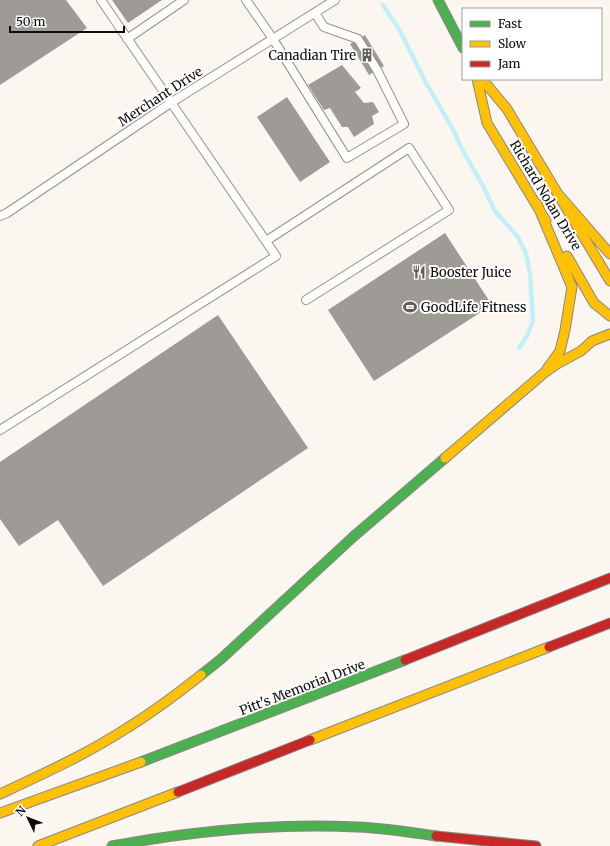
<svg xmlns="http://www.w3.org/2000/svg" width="610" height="846" font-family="Merriweather,serif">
	<rect width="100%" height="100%" fill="#fbf7f0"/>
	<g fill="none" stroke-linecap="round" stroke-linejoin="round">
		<path stroke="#c3f0f8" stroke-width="4.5" d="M383 5 400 31 425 81 455 133 461 147 483 186 495 211 517 236 526 253 530 274 533 321 527 336 519 348"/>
	</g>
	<path fill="#9e9a96" d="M0 0H66L87 28 0 85Z
		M112 0H162L128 23Z
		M365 35 384 66 369 75 350 44Z
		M342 65 361 88 355 92 364 103 373 102 379 112 372 116 374 124 354 137 348 127H342L330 108 324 110 308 85Z
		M287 97 330 162 300 182 257 117Z
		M445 233 492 305 374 381 328 310Z
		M218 315 308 448 103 586 58 520 19 546 0 519V462Z"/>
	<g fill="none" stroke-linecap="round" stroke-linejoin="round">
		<g stroke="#94928f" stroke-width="10">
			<path id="lane" d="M246 0 273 39 347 158 404 124 377 70 358 39 324 27 315 13
				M127 39 184 0
				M0 216 7 213 172 102 335 0
				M266 241 409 148 449 210 306 300
				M0 430 276 256 101 0"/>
		</g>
		<g stroke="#8a8885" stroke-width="11">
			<path id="fast" d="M438 0 463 48
				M201 675 221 659 353 537 445 458
				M141 762 405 660
				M112 846C193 831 275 823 357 827 384 828 410 832 436 836"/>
		</g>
		<g stroke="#8a8885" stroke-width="11">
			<path id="slow" d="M477 79 487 123 546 221
				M482 79 507 109 610 281
				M559 195 610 254
				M537 204 572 287 565 330 560 351 547 369
				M567 256 594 303 610 316
				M445 458 544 373 557 364 581 351 592 341 610 334
				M310 740 549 647
				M0 794C43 774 87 754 127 728 153 712 177 694 201 675
				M0 813 141 762
				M38 846 178 792"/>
		</g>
		<g stroke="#8a8885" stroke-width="11">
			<path id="jam" d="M549 647 610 623
				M405 660 610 578
				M178 792 310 740
				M436 836 536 846"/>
		</g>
		<use href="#lane" stroke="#fefefd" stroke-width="8"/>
		<use href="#fast" stroke="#4caf50" stroke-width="9"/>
		<use href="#slow" stroke="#ffc107" stroke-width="9"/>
		<use href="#jam" stroke="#c62828" stroke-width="9"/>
	</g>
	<defs>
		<g id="building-bare" transform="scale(1.08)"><path d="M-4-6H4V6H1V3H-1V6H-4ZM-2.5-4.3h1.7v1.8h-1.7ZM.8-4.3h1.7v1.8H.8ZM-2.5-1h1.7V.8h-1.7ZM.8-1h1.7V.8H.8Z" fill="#605e5c" stroke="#fff" stroke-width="2.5" paint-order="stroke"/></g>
		<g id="restaurant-bare" transform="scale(1.08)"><path d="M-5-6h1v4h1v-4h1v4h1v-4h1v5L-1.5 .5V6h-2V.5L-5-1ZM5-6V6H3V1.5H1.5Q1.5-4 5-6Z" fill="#605e5c" stroke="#fff" stroke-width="2.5" paint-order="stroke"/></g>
		<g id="stadium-bare" transform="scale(1.08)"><path d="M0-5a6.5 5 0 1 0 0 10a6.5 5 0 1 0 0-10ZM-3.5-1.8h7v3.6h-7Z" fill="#605e5c" stroke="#fff" stroke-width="2.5" paint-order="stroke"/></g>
	</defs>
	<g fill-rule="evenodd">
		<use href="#building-bare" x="367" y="55"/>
		<use href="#restaurant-bare" x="419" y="272"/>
		<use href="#stadium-bare" x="410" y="307"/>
	</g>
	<g text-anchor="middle" stroke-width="4" stroke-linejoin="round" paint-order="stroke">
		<g font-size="13" fill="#0c0c0c" stroke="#fff" text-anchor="start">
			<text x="356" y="60" text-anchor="end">Canadian Tire</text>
			<text x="430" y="277">Booster Juice</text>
			<text x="421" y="312">GoodLife Fitness</text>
		</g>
		<g font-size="13" fill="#0c0c0c" stroke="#fff">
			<text transform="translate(160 96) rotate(-33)" y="5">Merchant Drive</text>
			<text transform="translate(546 195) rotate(59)" y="5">Richard Nolan Drive</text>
			<text transform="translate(302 687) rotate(-21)" y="5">Pitt's Memorial Drive</text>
		</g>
	</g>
	<rect x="462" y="8" width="140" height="72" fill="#ffffff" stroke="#9e9e9e"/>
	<rect x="470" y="21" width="20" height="6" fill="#4caf50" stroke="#9e9e9e"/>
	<text x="498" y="28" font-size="12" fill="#0c0c0c">Fast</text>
	<rect x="470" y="41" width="20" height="6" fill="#ffc107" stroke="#9e9e9e"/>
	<text x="498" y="48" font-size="12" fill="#0c0c0c">Slow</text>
	<rect x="470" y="61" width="20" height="6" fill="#c62828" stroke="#9e9e9e"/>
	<text x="498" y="68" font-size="12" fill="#0c0c0c">Jam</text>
	<g transform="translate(28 818) rotate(313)" stroke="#ffffff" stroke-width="3" paint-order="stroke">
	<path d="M0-3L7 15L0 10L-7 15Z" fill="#0c0c0c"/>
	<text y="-6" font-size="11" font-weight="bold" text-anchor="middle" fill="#0c0c0c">N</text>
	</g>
	<path d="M10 26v6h114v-6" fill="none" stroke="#0c0c0c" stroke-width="2"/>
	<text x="16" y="26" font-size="12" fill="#0c0c0c" stroke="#ffffff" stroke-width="3" paint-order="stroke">50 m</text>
</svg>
